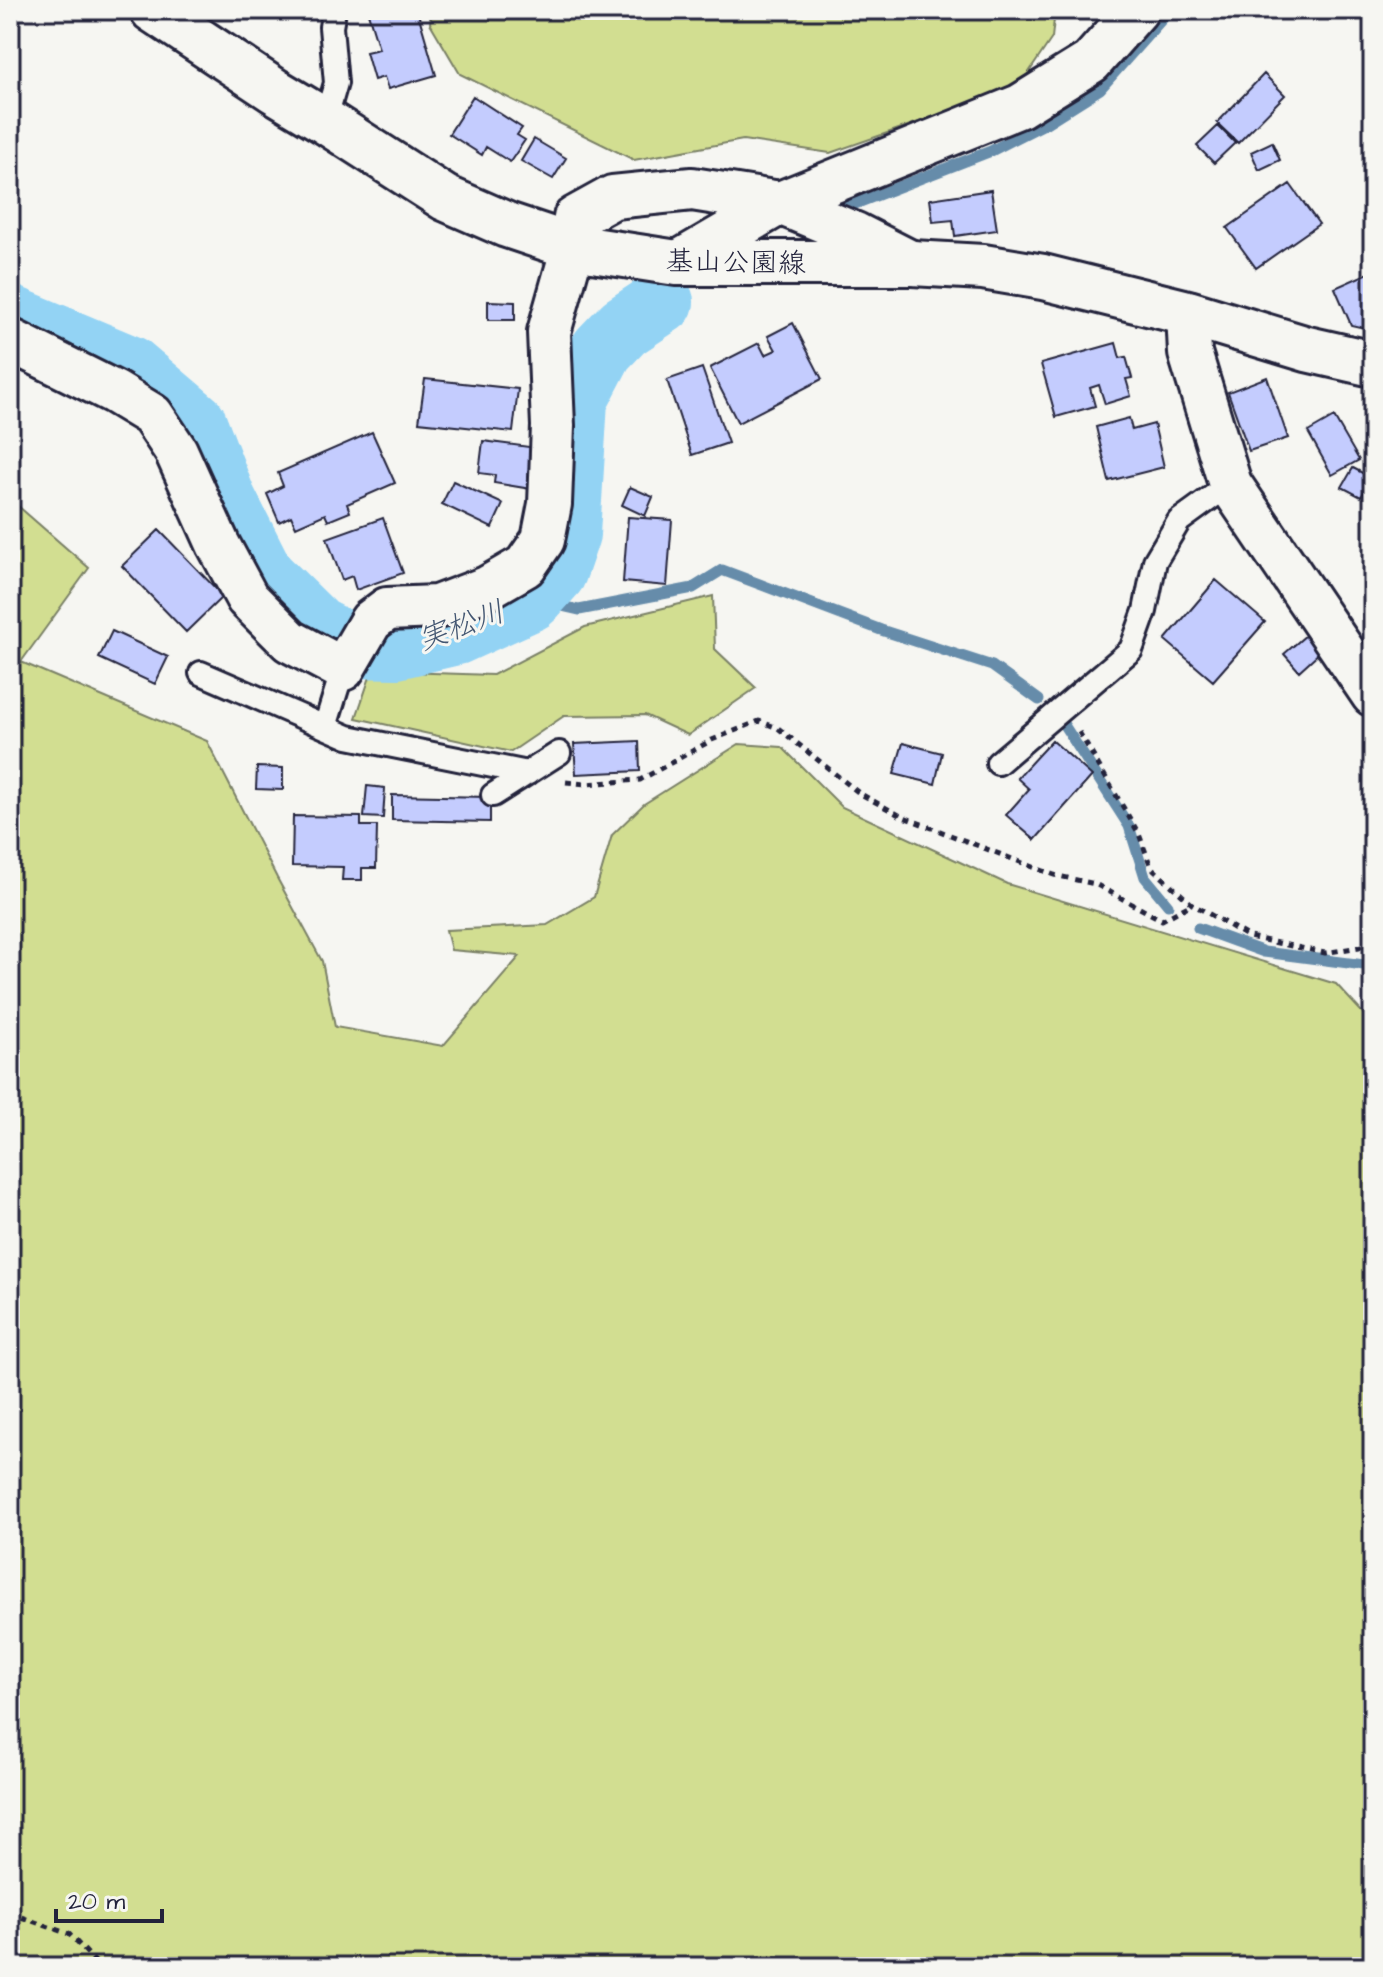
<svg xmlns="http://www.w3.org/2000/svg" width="1383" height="1977" font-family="'Architects Daughter','Klee One',sans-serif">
	<rect width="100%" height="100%" fill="#f6f6f2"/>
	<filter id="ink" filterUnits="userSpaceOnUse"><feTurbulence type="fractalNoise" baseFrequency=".0125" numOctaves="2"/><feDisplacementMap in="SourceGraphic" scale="16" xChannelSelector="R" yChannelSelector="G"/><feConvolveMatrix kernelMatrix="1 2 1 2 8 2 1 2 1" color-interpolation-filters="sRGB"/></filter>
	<g filter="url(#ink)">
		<path fill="#d2de91" stroke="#7a8066" stroke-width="2" d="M432 10H1055L1052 38 1019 87 830 153 743 140 634 160 460 74 430 23Z
			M10 499 89 568 21 662 207 741 277 878 322 961 335 1027 443 1046 520 956 451 950 446 930 547 925 594 897 612 835 644 804 739 744 782 747 842 807 1007 884 1336 984 1373 1024V1967H10Z
			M713 596 715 649 756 688 688 735 645 715 564 716 511 752 356 718 372 671 493 675 585 627Z"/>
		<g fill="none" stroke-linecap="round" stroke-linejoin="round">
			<path stroke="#668caa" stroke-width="11" d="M834 212 991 151 1046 123 1100 89 1170 10
				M531 599 579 610 693 588 722 570 881 630 992 666 1039 700
				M1062 722 1129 826 1145 877 1168 905
				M1198 928 1264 952 1364 965 1373 959"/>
			<path stroke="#93d3f4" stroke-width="64" d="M10 317 129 367 195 423 224 499 263 576 317 629 350 646 396 647 456 633 531 599 555 572 568 534 576 400 602 350 624 327 662 302"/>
		</g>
		<path fill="#c4ccfe" stroke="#22223b" stroke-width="2" d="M367 10H400L401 13 417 10 436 75 388 89 384 77 374 80 366 52 379 49Z
			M1264 74 1285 95 1238 143 1217 123Z
			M473 96 522 128 517 135 525 140 510 162 486 147 482 155 449 134Z
			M1218 126 1235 143 1214 163 1197 146Z
			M534 139 566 158 553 179 521 161Z
			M1272 142 1280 160 1259 170 1251 152Z
			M1290 184 1319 224 1256 268 1227 228Z
			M991 190 997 230 955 236 953 220 933 222 930 199Z
			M1373 271V330L1351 325 1335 288Z
			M488 301 515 302V320H488Z
			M793 323 822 379 738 423 710 368 759 343 765 355 776 350 768 336Z
			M1116 343 1120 358 1126 357 1132 378 1126 379 1131 396 1105 404 1099 385 1090 388 1095 406 1056 417 1041 364Z
			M702 368 728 443 692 455 667 380Z
			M1267 377 1288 438 1249 451 1228 392Z
			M425 379 518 389 513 432 419 422Z
			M1334 417 1359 460 1332 475 1308 432Z
			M1129 418 1132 430 1154 424 1164 467 1109 481 1096 427Z
			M372 432 395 483 347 504 350 512 328 521 325 514 296 527 291 516 279 522 267 494 283 486 278 473Z
			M483 441 537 448 531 489 494 483 495 475 479 473Z
			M1353 468 1372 478 1361 497 1342 487Z
			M453 481 503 504 492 528 442 504Z
			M630 487 653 497 645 516 622 505Z
			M628 517 672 520 667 586 623 582Z
			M383 518 403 573 356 590 352 576 342 580 327 538Z
			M159 530 223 596 186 632 122 566Z
			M1216 580 1265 622 1213 681 1165 640Z
			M112 631 168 657 155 684 99 658Z
			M1306 635 1321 651 1299 671 1284 654Z
			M1052 740 1092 776 1035 840 1006 815 1029 789 1017 778Z
			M639 741 640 771 576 774 574 744Z
			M903 743 942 753 935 784 894 774Z
			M257 767 283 768V790L256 789Z
			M367 786 385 788 383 818 364 817Z
			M392 795 490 797V822L392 820Z
			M293 816 361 817V826H377L376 868H362V880H342L343 867 292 866Z"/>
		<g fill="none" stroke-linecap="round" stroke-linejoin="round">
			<g stroke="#22223b" stroke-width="28">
				<path id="lane" d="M325 121 336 83 331 27 334 10
					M201 673 348 737 528 773
					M325 727 343 669
					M998 763 1131 650 1145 611 1155 561 1179 521 1230 484
					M493 795 559 753"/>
			</g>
			<g stroke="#22223b" stroke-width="48">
				<path id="street" d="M677 263 780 203 1020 106 1091 62 1137 10
					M1188 313 1190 353 1230 484 1373 695
					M10 340 114 392 152 415 176 451 218 544 247 598 290 641 343 669 371 621 387 609 437 607 487 588 525 566 543 540 550 504 553 426 549 332 573 247 575 218 613 197 692 189 780 203 855 234 912 263"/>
			</g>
			<g stroke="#22223b" stroke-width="50">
				<path id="secondary" d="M153 10 275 91 325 121 445 198 507 225 573 247 677 263H912L983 267 1043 277 1188 313 1307 349 1373 364"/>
			</g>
			<path stroke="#22223b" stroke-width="5" stroke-dasharray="6 6" stroke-linecap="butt" d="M1079 732 1139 834 1151 867 1192 904 1249 937 1325 953 1359 947 1373 939
				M566 782 585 784 640 780 712 740 759 721 778 728 859 793 901 816 1054 875 1095 884 1162 920 1192 904
				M10 1913 69 1934 100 1967"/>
			<use href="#lane" stroke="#f6f6f2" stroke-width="22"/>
			<use href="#street" stroke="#f6f6f2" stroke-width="42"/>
			<use href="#secondary" stroke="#f6f6f2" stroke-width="44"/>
		</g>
	</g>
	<g text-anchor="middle" stroke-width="6" stroke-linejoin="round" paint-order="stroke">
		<g font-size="28" fill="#22223b" stroke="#f6f6f2">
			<text transform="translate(736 261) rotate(1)" y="10">基山公園線</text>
		</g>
		<g font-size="30" font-style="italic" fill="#445772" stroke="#f6f6f2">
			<text transform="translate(461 625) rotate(-20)" y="10">実松川</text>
		</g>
	</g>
	<rect width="1383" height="1977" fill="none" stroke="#f6f6f2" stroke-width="40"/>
	<rect x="20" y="20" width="1343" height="1937" fill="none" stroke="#22223b" stroke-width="3" filter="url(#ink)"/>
	<path d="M56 1909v12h106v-12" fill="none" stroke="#22223b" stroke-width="4"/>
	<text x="68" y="1909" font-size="24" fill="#22223b" stroke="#f6f6f2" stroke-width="6" paint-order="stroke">20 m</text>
</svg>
